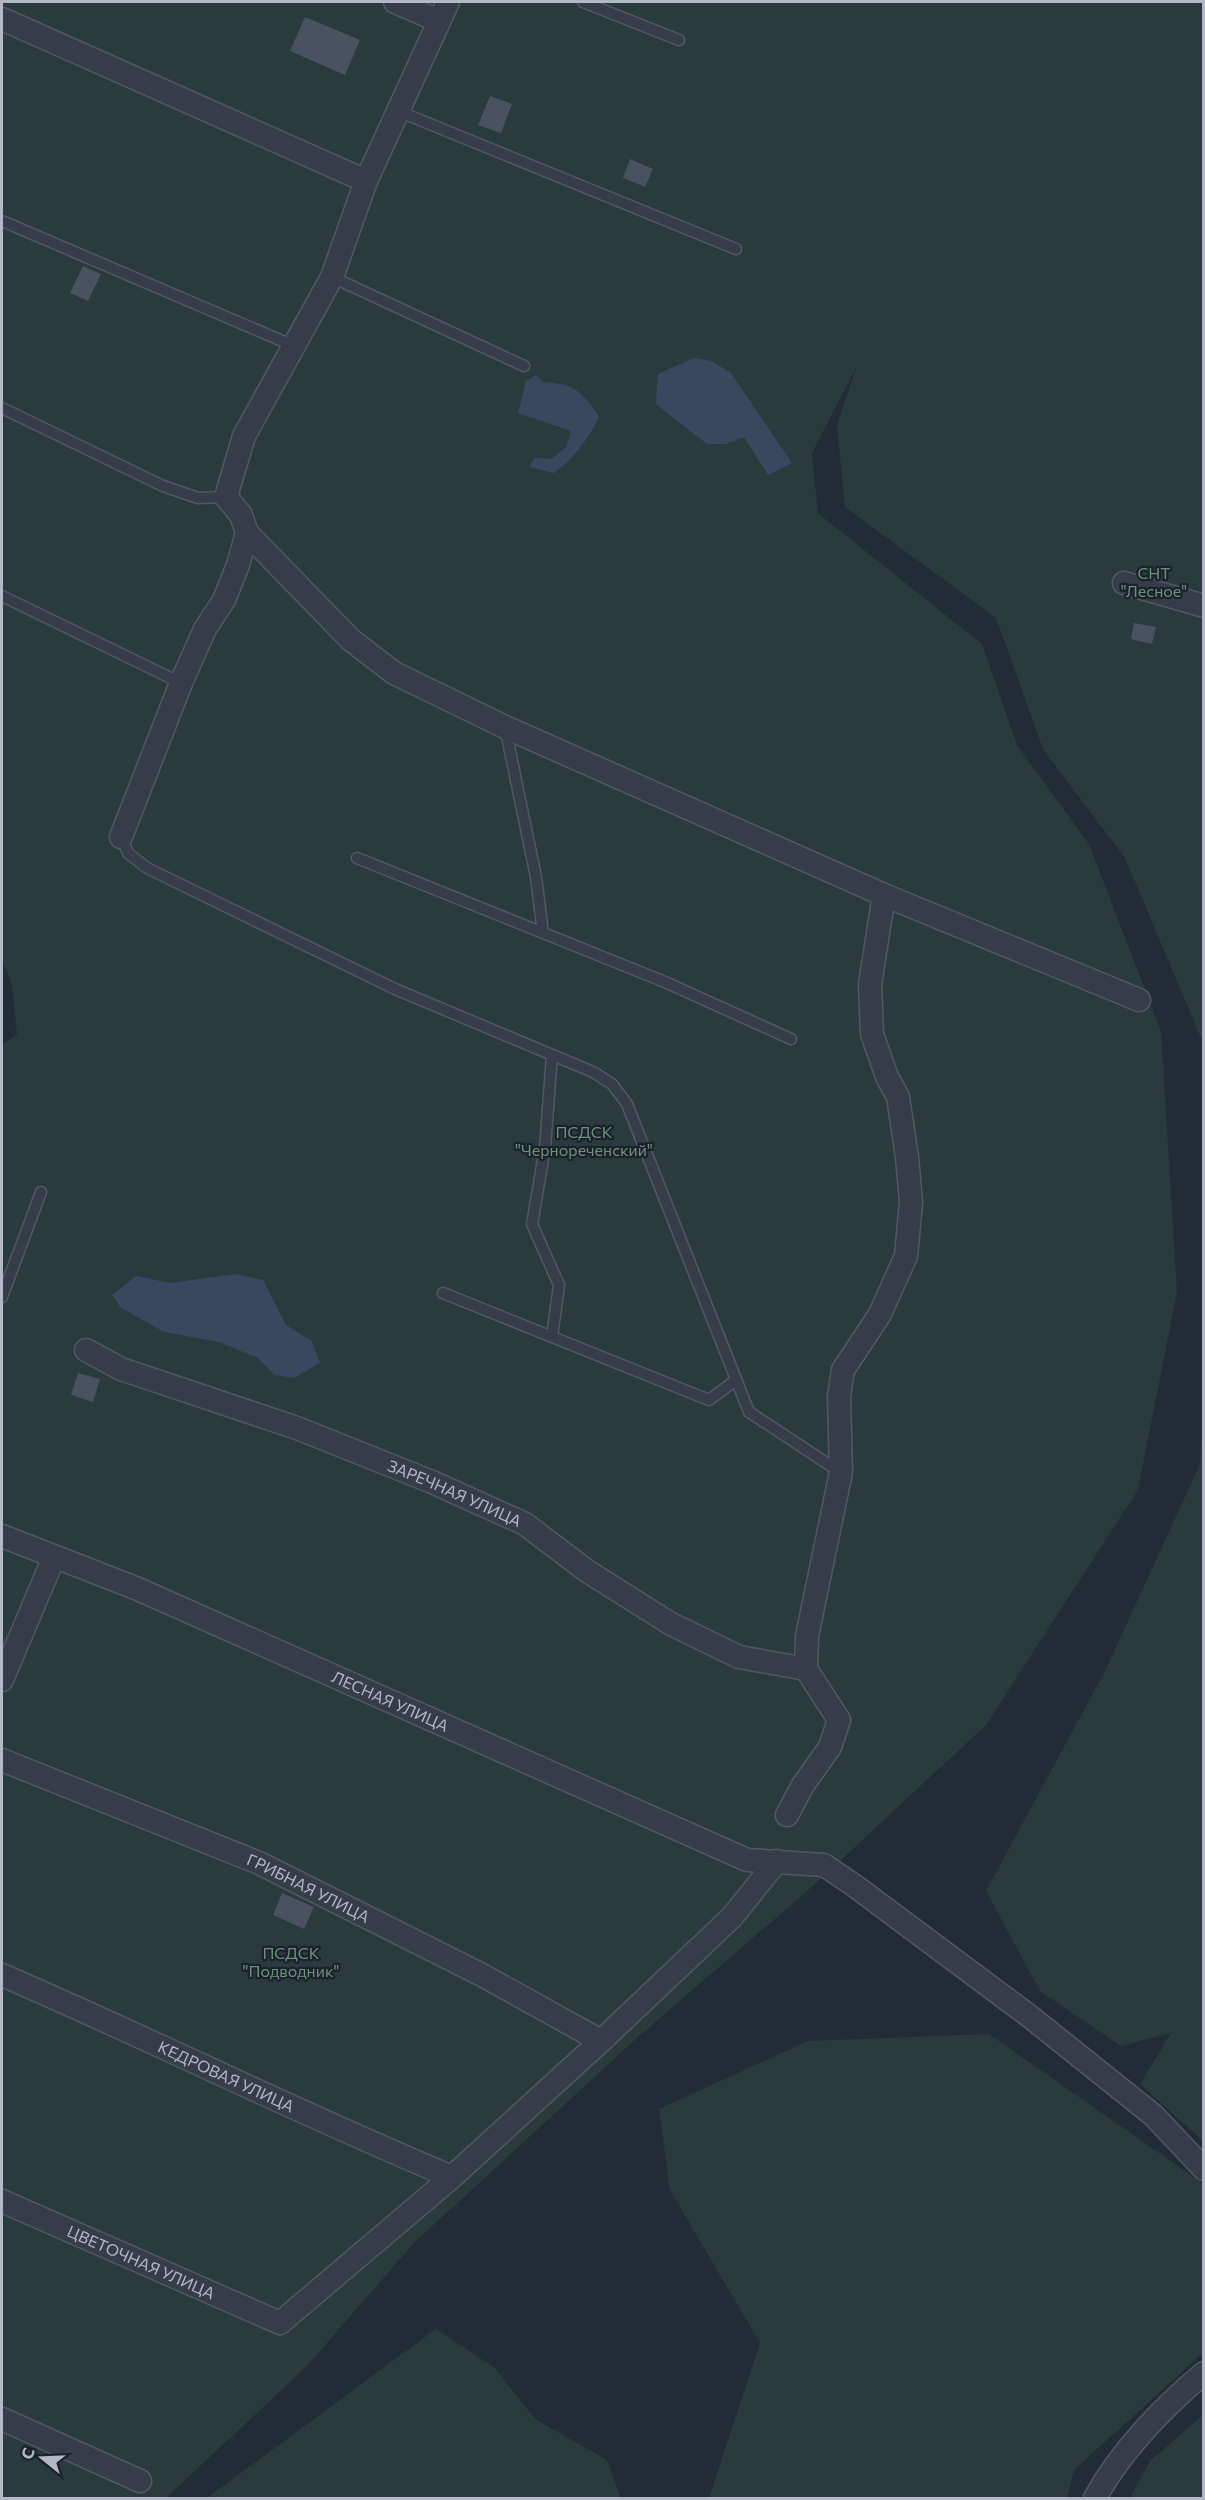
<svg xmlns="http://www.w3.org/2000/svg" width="1205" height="2500" font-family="Commissioner,sans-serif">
	<rect width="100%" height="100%" fill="#232b37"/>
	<path fill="#293b3d" d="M2 2H1203V1043L1125 858 1043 749 996 618 845 507 837 425 857 366 812 453 818 513 982 644 1017 745 1089 844 1161 1031 1177 1292 1138 1490 986 1725 813 1886 638 2037 414 2243 306 2367 166 2498H2V1044L17 1035 12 985 2 961Z
		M1203 1415 1204 2141H1203L1140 2084 1171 2033 1121 2046 1040 1991 986 1891 1105 1671 1200 1464Z
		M989 2034 1202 2183 1203 2353 1074 2470 1067 2498H709L760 2343 670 2190 659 2109 808 2041Z
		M436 2329 495 2368 535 2419 607 2460 621 2498H207Z
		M1203 2415V2498H1130L1150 2461Z"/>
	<path fill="#3a485f" d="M694 358 712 361 731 373 792 463 768 475 744 437 726 444H707L656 404 658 374Z
		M536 375 543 382C575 384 582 391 599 417 587 441 575 457 554 473L529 467 534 458 552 459 566 447 571 431 518 413 526 381Z
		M235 1274 263 1280 286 1325 312 1341 320 1363 294 1378 275 1375 258 1358 219 1342 164 1332 121 1308 112 1295 136 1276 170 1283Z"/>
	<path fill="#4a5261" d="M305 17 360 40 345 75 290 51Z
		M490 96 512 104 501 133 478 125Z
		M630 159 653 169 645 187 623 178Z
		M83 266 101 274 88 301 70 293Z
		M1134 623 1156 627 1152 644 1131 639Z
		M78 1373 100 1379 93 1402 71 1395Z
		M282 1893 314 1907 304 1929 273 1915Z"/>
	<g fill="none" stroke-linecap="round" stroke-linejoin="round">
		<g stroke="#525863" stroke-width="13">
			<path id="lane" d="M583 2 679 40
				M398 111 736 249
				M2 221 294 346
				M332 277 524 366
				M2 408 163 486 198 498 226 497
				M2 596 181 683
				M505 727 536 877 543 933
				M121 837 128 853 147 868 395 989 593 1072 612 1084 627 1104 749 1412 840 1472
				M357 858 665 982 791 1039
				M443 1293 709 1400 736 1380
				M2 1297 41 1192
				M552 1337 559 1285 532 1224 545 1148 552 1055"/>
		</g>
		<g stroke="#525863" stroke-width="25">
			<g id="street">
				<path d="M395 2 439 21"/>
				<path d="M2 19 366 181"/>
				<path d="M247 533 351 640 394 673 505 727 884 895 1139 1000"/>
				<path d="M1124 583 1204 606"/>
				<path d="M121 837 181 683 205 629 224 600 238 565 247 533 241 515 226 497 244 436 332 277 366 181 448 2"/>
				<path id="s1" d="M86 1350 121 1369 297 1428 432 1482 525 1524 587 1571 671 1624 739 1657 806 1669"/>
				<path id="s2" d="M2 1536 138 1589 747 1860 824 1865 855 1886 1028 2015 1153 2115 1204 2169"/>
				<path d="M2 1680 54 1557"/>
				<path id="s3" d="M2 1760 259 1863 482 1975 601 2041"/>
				<path d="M787 1815 803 1785 830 1747 839 1720 806 1669 807 1636 841 1472 839 1396 843 1370 880 1314 906 1256 911 1202 907 1157 898 1097 887 1077 872 1034 870 984 884 895"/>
				<path id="s4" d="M2 1975C153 2040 300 2114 452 2177"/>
				<path id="s5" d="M2 2201 280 2323 452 2177 601 2041 732 1917 777 1861"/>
				<path d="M2 2419 140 2481"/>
				<path d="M1095 2498C1120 2452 1163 2407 1204 2373"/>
			</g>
		</g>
		<use href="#lane" stroke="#373d48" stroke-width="10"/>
		<use href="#street" stroke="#373d48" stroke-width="22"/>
	</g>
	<g text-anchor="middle" stroke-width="4.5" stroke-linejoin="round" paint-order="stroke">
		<g font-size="16" fill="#6b9377" stroke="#1c222d">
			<text x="1154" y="579">СНТ<tspan x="1154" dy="18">"Лесное"</tspan></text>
			<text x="584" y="1138">ПСДСК<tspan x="584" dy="18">"Чернореченский"</tspan></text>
			<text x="291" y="1959">ПСДСК<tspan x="291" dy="18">"Подводник"</tspan></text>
		</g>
		<g font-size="16" fill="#b2b8c4" stroke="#1c222d">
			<text dy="6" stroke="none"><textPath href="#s1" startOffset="396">ЗАРЕЧНАЯ УЛИЦА</textPath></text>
			<text dy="6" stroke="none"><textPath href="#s2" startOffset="422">ЛЕСНАЯ УЛИЦА</textPath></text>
			<text dy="6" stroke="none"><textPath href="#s3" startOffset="332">ГРИБНАЯ УЛИЦА</textPath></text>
			<text dy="6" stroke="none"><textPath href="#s4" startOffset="246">КЕДРОВАЯ УЛИЦА</textPath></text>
			<text dy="6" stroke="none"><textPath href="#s5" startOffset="152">ЦВЕТОЧНАЯ УЛИЦА</textPath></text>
		</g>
	</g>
	<rect width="1205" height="2500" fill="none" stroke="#b2b8c4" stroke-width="6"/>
	<g transform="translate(42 2458) rotate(288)" stroke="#1c222d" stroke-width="4.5" paint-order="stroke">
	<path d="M0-4.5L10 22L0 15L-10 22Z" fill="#b2b8c4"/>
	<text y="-9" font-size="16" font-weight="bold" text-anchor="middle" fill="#b2b8c4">С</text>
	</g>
</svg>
